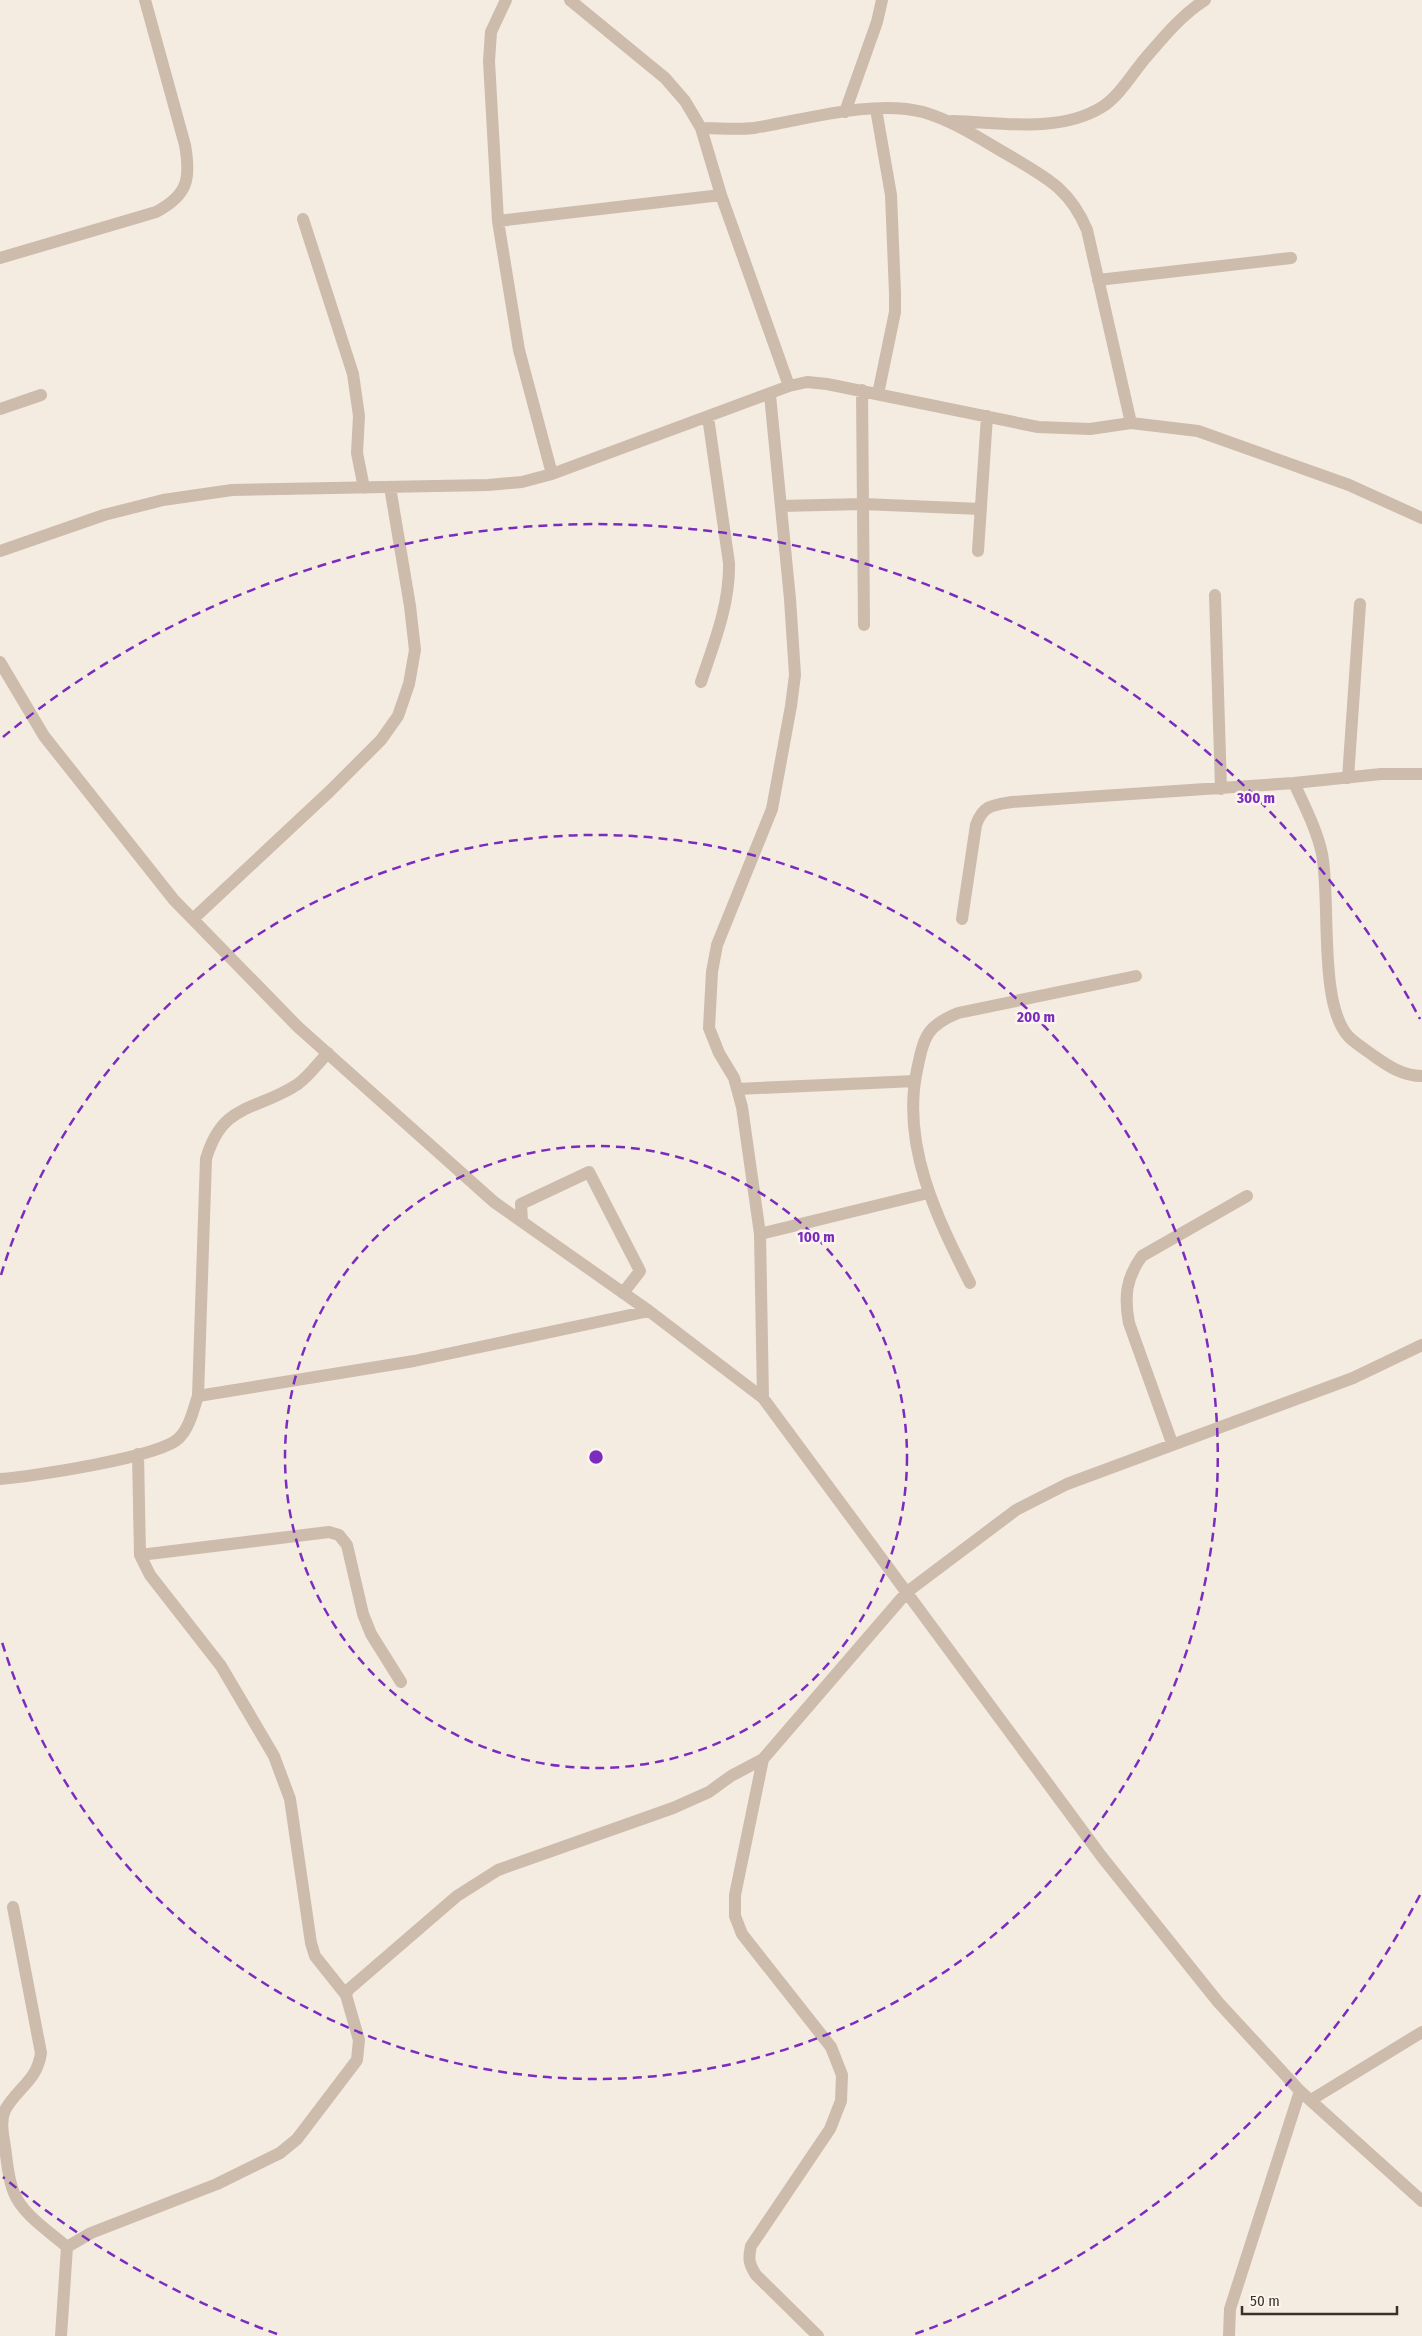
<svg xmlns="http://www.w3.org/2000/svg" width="1422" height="2336" font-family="'Fira Sans Condensed',sans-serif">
	<rect width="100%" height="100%" fill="#f4ebe1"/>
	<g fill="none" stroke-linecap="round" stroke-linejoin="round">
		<path stroke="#cdbbac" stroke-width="12" d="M506 0 491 32 489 61 498 221 519 350 552 474
			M570 0 665 78 685 101 701 128 721 195 789 386
			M876 109 891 195 895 293V312L878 394
			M845 112 877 22 882 0
			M952 121C1000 122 1058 134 1102 107 1118 97 1131 76 1143 61 1162 39 1180 16 1205 0
			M701 128C719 128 737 130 754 128 804 120 874 99 923 112 954 121 982 140 1010 156 1047 178 1070 189 1087 230L1131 423
			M303 219 353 374 359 416 357 453 364 488
			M498 221 721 195
			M0 258 156 212C188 195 191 179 185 145L145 0
			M1098 280 1291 258
			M862 390 864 625
			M0 409 41 395
			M781 506 863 504 981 509
			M0 551 104 515 163 500 232 490 488 485 522 482 552 474 789 386 807 382 827 384 1038 427 1090 429 1131 423 1198 431 1349 485 1422 518
			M978 551 987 416
			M1215 595 1221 789
			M0 662 44 736 174 900 298 1027 494 1202 649 1311 763 1398 1102 1857 1218 2002 1300 2091 1422 2201
			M701 682C714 643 730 604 729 563L708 417
			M1348 778 1360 604
			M1294 783 1381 774H1422
			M193 919 330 791 381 740 398 716 409 684 415 650 410 606 390 487
			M962 919 976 825C983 805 993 805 1012 802L1294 783C1304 805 1317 830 1322 854 1331 900 1318 1005 1349 1037 1356 1044 1366 1050 1374 1056 1388 1066 1403 1076 1422 1076
			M737 1089 915 1081
			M522 1221 521 1204 589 1172 640 1271 623 1293
			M760 1234 928 1193
			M970 1283C937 1218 901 1145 917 1070 924 1037 926 1026 958 1013L1136 976
			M198 1396 414 1361 649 1311
			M763 1398 760 1234 742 1107 734 1078 719 1053 709 1028 712 972 717 945 772 809 791 706 795 675 790 599 770 395
			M1172 1443 1129 1323C1124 1297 1126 1278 1142 1256L1247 1196
			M138 1454 140 1555 150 1575 221 1666 274 1756 290 1799 311 1943 315 1956 346 1995
			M0 1479C30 1477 161 1457 179 1438 190 1427 193 1410 198 1396L206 1159C223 1101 256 1112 298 1084 309 1076 318 1063 328 1053
			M140 1555 329 1532 339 1535 347 1545 363 1614 371 1634 401 1682
			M763 1759 735 1895V1916L742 1934 831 2047 842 2075 841 2101 830 2129 751 2246C748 2259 749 2264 756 2275L818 2336
			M13 1907 41 2053C37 2081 18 2087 5 2110 0 2121 3 2135 5 2147 7 2162 8 2179 14 2193 23 2215 49 2231 67 2247
			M1311 2100 1422 2032
			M61 2336 67 2247 91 2233 217 2184 280 2153 297 2139 357 2060 359 2040 346 1995 348 1990 457 1896 498 1870 673 1808 709 1792 731 1776 763 1759 907 1592 1016 1510 1067 1484 1353 1378 1422 1345
			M1229 2336 1230 2309 1300 2091"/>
	</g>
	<g fill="none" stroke="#7b2cbf" stroke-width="2.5" stroke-dasharray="9 6">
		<circle cx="596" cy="1457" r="311"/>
		<path d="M1 1275A622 622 0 1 1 1 1639"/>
		<path d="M1420 1895A933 933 0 0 1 915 2334M277 2334A933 933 0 0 1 3 2177M3 737A933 933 0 0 1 1420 1019"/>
	</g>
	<circle cx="596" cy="1457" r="8" fill="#7b2cbf" stroke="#fbf5ee" stroke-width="2.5"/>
	<g font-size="15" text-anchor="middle" font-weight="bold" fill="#7b2cbf" stroke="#fbf5ee" stroke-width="5" stroke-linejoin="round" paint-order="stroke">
		<text x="1256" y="803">300 m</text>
		<text x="1036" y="1022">200 m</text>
		<text x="816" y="1242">100 m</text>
	</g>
	<path d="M1242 2306v8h155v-8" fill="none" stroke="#3b302b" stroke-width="2.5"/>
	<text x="1250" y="2306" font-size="15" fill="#3b302b" stroke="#fbf5ee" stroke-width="4" paint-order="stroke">50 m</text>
</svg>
